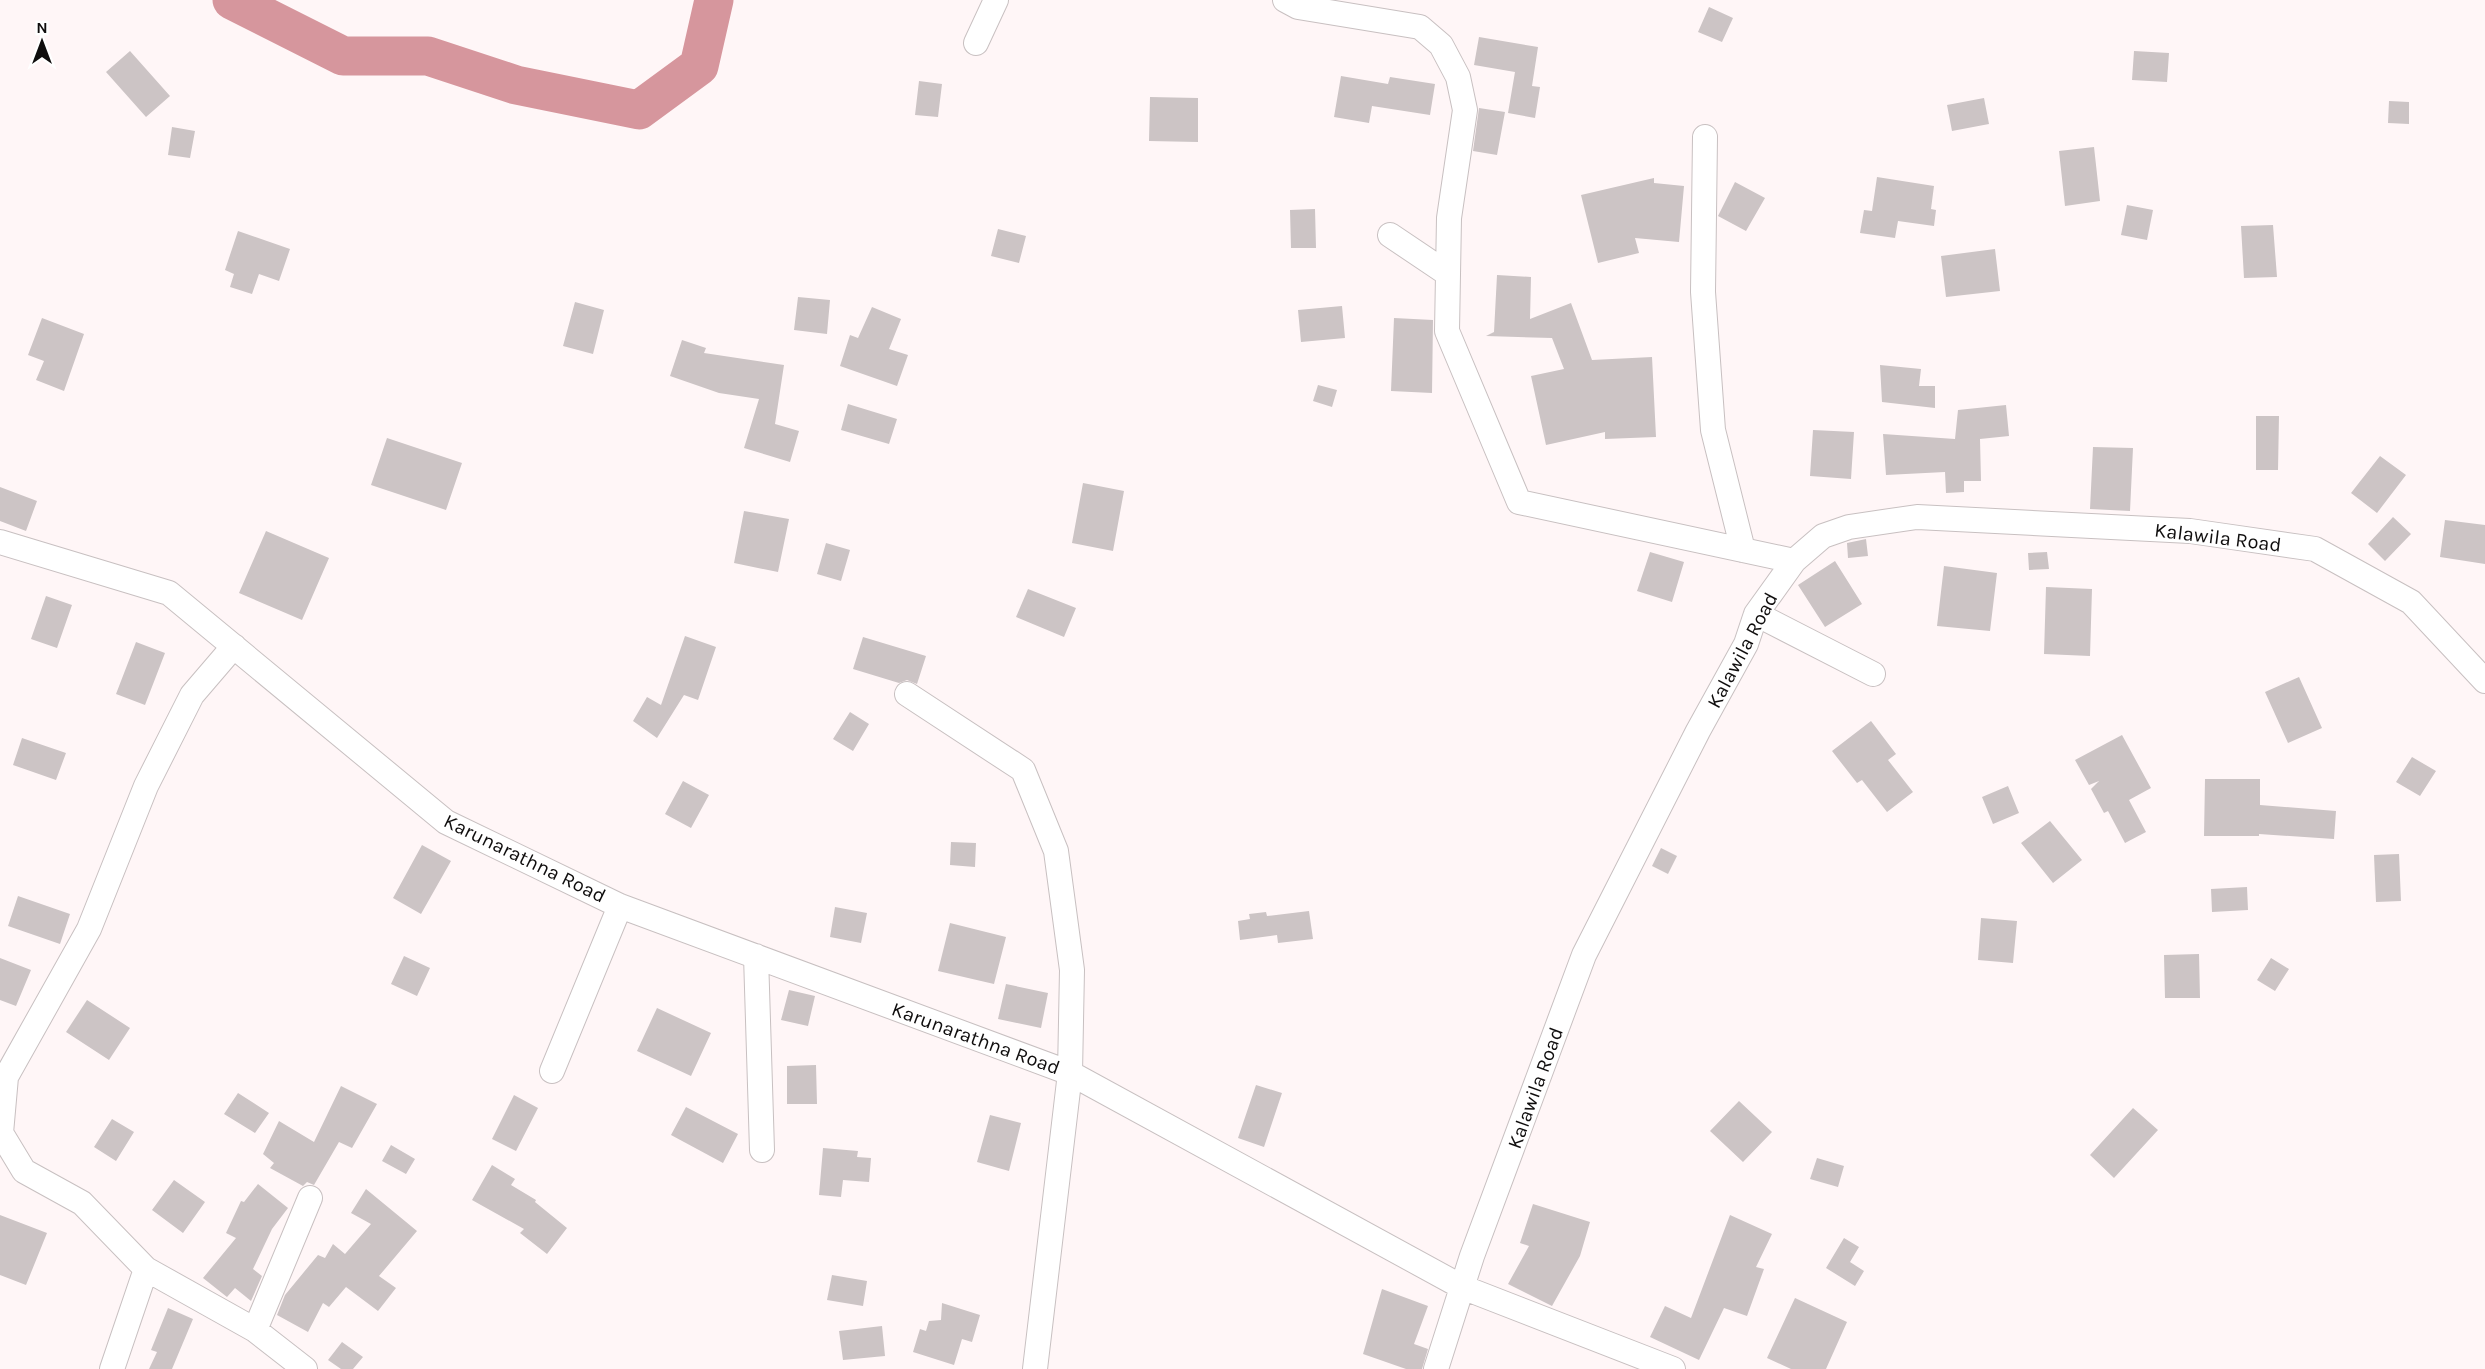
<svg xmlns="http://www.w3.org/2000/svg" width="2485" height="1369" font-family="Karla,sans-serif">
	<rect width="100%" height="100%" fill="#fff6f7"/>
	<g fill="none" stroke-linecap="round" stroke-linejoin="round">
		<path stroke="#d6969d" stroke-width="39" d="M232 0 343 56H428L516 85 639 110 699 66 714 0"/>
	</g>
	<path fill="#ccc4c5" d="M1709 7 1733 18 1722 42 1698 32Z
		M1479 37 1538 47 1532 86 1540 87 1535 118 1508 113 1515 72 1474 65Z
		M130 51 170 96 146 117 106 72Z
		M2134 51 2169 53 2167 82 2132 80Z
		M1341 76 1388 84 1390 77 1435 84 1430 115 1372 106 1369 123 1334 117Z
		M919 81 942 84 938 117 915 115Z
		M1150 97 1198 98V142L1149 141Z
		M1984 98 1989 124 1952 131 1947 105Z
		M2389 101 2409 102V124L2388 123Z
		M1479 108 1505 112 1497 155 1473 151Z
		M172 127 195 131 190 158 168 155Z
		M2094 147 2100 201 2065 206 2059 151Z
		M1877 177 1934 186 1931 209 1936 210 1934 226 1898 221 1895 238 1860 233 1864 210 1872 211Z
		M1654 178V183L1684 186 1679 242 1635 238 1639 253 1598 263 1581 195Z
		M1735 182 1765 198 1746 231 1718 216Z
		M2127 205 2153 210 2147 240 2121 235Z
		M1315 209 1316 248H1291L1290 210Z
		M2273 225 2277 277 2244 278 2241 226Z
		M998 229 1026 236 1019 263 991 256Z
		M238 231 290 249 279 281 259 274 252 294 230 287 234 274 225 270Z
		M1995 249 2000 291 1946 297 1941 256Z
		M1497 275 1531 277 1530 319 1571 303 1592 360 1652 357 1656 437 1605 439V432L1546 445 1531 376 1564 369 1552 338 1486 336 1494 332Z
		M798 297 830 300 827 334 794 330Z
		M575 302 604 310 593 354 563 346Z
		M1342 306 1345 338 1301 342 1298 310Z
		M872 307 901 319 889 349 908 355 897 386 840 366 850 335 858 338Z
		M42 318 84 334 64 391 36 380 44 361 28 355Z
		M1394 318 1433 320 1432 393 1391 391Z
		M682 340 706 348 704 353 784 365 775 424 799 431 790 462 744 448 759 399 719 393 670 376Z
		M1880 365 1921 369 1919 386H1935V408L1882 402Z
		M1318 385 1337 390 1332 407 1313 401Z
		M848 404 897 419 889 444 841 430Z
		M2006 405 2009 436 1980 439 1981 481H1964V492L1946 493 1945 472 1886 475 1883 434 1955 439 1958 410Z
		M2256 416H2279L2278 470H2256Z
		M1813 430 1854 432 1851 479 1810 476Z
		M387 438 462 463 446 510 371 485Z
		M2093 447 2133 448 2130 511 2090 509Z
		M2380 456 2406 475 2377 513 2351 493Z
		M1083 483 1124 491 1113 551 1072 543Z
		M0 487 37 501 26 531 0 521Z
		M744 511 789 519 778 572 734 563Z
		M2393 517 2411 534 2385 561 2368 544Z
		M2445 520 2485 525V564L2440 557Z
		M266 531 329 558 302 620 239 593Z
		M1866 539 1868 556 1848 558 1847 543Z
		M826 543 850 550 841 581 817 574Z
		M1650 552 1684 562 1672 602 1637 591Z
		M2047 552 2049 569 2029 570 2028 553Z
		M1835 561 1862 604 1825 627 1798 585Z
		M1944 566 1997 573 1990 631 1937 626Z
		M2046 587 2092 589 2090 656 2044 654Z
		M1028 589 1076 608 1064 637 1016 617Z
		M46 596 72 605 57 648 31 639Z
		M685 636 716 647 698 700 684 695 657 738 633 721 647 697 661 705Z
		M863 637 926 656 917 684 907 680 899 683 853 669Z
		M136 642 165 653 145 705 116 694Z
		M2299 677 2322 728 2288 743 2265 692Z
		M850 712 869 724 853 751 833 739Z
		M1871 721 1896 754 1888 760 1913 792 1887 812 1862 780 1857 783 1832 751Z
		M2122 735 2151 788 2129 800 2146 832 2125 843 2108 811 2104 813 2091 789 2099 781 2089 785 2075 760Z
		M22 738 66 753 56 780 13 765Z
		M2412 757 2436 771 2420 796 2396 782Z
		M2205 779H2260V805L2336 811 2334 839 2259 834V836H2204Z
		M683 781 709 795 691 828 665 814Z
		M2008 786 2019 813 1993 824 1982 797Z
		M2050 821 2082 860 2053 883 2021 843Z
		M951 842 976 843 975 867 950 865Z
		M422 845 451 861 421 914 393 898Z
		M1661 848 1677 856 1668 874 1652 866Z
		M2399 854 2401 901 2376 902 2374 855Z
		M2247 887 2248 910 2212 912 2211 889Z
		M18 896 70 914 60 944 8 926Z
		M835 907 867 913 861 943 830 937Z
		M1309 911 1313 939 1278 943 1277 935 1240 940 1238 921 1250 919 1249 914 1266 912 1267 916Z
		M1981 918 2017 921 2013 963 1978 960Z
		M950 923 1006 937 994 984 938 971Z
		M2199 954 2200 998H2165L2164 955Z
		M404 956 430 968 417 996 391 984Z
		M0 958 31 970 16 1006 0 1000Z
		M2271 958 2289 969 2275 991 2257 980Z
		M1006 984 1048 993 1041 1028 998 1019Z
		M789 990 815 996 808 1026 781 1020Z
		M87 1000 130 1028 109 1060 66 1032Z
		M657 1008 711 1033 691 1076 637 1051Z
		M816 1065 817 1104H787V1066Z
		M1256 1085 1282 1093 1264 1147 1238 1138Z
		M341 1086 377 1104 352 1148 339 1142 314 1185 307 1182 303 1186 270 1168 274 1163 263 1154 279 1121 314 1142Z
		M238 1093 269 1113 255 1133 224 1114Z
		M514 1095 538 1108 516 1151 492 1139Z
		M1739 1101 1772 1132 1743 1162 1710 1131Z
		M686 1107 738 1134 723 1163 671 1135Z
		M2133 1108 2158 1130 2114 1178 2090 1155Z
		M990 1115 1021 1123 1009 1171 977 1162Z
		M112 1119 134 1132 116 1161 94 1147Z
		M391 1145 415 1159 406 1174 382 1161Z
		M823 1148 858 1151 857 1157 871 1158 869 1182 843 1180 841 1197 819 1195Z
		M1817 1158 1844 1166 1838 1187 1810 1179Z
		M492 1165 515 1179 511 1185 536 1200 535 1202 567 1228 547 1254 520 1233 524 1229 472 1200Z
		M174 1180 205 1202 183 1233 152 1210Z
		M258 1184 288 1208 272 1229 253 1269 262 1276 251 1301 235 1288 227 1297 203 1278 236 1238 226 1233 241 1201 244 1202Z
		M366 1189 417 1231 379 1276 396 1288 378 1311 346 1287 329 1307 323 1303 308 1332 277 1315 285 1295 318 1255 325 1258 333 1244 345 1254 371 1224 351 1213Z
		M1533 1204 1590 1222 1580 1256 1552 1306 1508 1284 1529 1246 1520 1243Z
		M0 1215 47 1233 26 1285 0 1275Z
		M1730 1215 1772 1234 1756 1267 1764 1269 1747 1316 1724 1308 1699 1360 1650 1337 1665 1306 1691 1318Z
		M1844 1238 1859 1247 1850 1262 1864 1271 1855 1286 1826 1268Z
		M832 1275 867 1281 863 1306 827 1300Z
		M1382 1289 1428 1306 1414 1344 1428 1349 1422 1369H1406L1363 1354Z
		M1795 1298 1847 1322 1826 1369H1791L1767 1358Z
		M942 1303 980 1315 972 1342 962 1339 954 1365 913 1352 920 1329 926 1331 929 1321 941 1320Z
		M168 1308 193 1319 172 1369H149L157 1352 151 1350Z
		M882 1326 885 1356 843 1360 839 1331Z
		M342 1342 363 1357 353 1369H341L328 1360Z"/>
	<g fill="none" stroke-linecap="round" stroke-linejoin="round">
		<g stroke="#c8c0c1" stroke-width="26">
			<path id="minor" d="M1285 0 1298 7 1420 27 1441 45 1458 77 1465 110 1449 218 1447 331 1519 502 1794 561
				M976 43 996 0
				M1705 137 1703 292 1713 430 1743 550
				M1390 235 1448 274
				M0 542 169 593 446 822 620 906 1070 1073 1462 1287 1673 1369
				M1756 614 1873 674
				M907 694 1023 770 1056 851 1072 970 1070 1073 1035 1369
				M756 956 762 1150
				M552 1071 620 906
				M146 1269 255 1330 305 1369
				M255 1330 310 1198
				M112 1369 146 1269 82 1203 24 1171 1 1133 6 1077 89 929 146 786 192 695 234 646
				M1436 1369 1472 1256 1584 955 1698 731 1746 644 1756 614 1794 561 1823 536 1849 527 1917 517 2190 531 2315 549 2411 602 2485 681"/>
		</g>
		<use href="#minor" stroke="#fff" stroke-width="24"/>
	</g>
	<g text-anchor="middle" stroke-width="4.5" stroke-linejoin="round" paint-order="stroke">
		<g font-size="20" fill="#0f0d0d" stroke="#fff">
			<text transform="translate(2218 537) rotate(7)" y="7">Kalawila Road</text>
			<text transform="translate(1742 650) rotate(-62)" y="7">Kalawila Road</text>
			<text transform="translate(525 858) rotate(26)" y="7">Karunarathna Road</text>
			<text transform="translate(976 1038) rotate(20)" y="7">Karunarathna Road</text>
			<text transform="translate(1535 1088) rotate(-70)" y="7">Kalawila Road</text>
		</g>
	</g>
	<g transform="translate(42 42)" stroke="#ffffff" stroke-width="4.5" paint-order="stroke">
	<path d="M0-4.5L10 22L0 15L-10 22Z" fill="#0f0d0d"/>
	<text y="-9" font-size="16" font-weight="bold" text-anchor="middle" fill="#0f0d0d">N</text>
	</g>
</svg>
